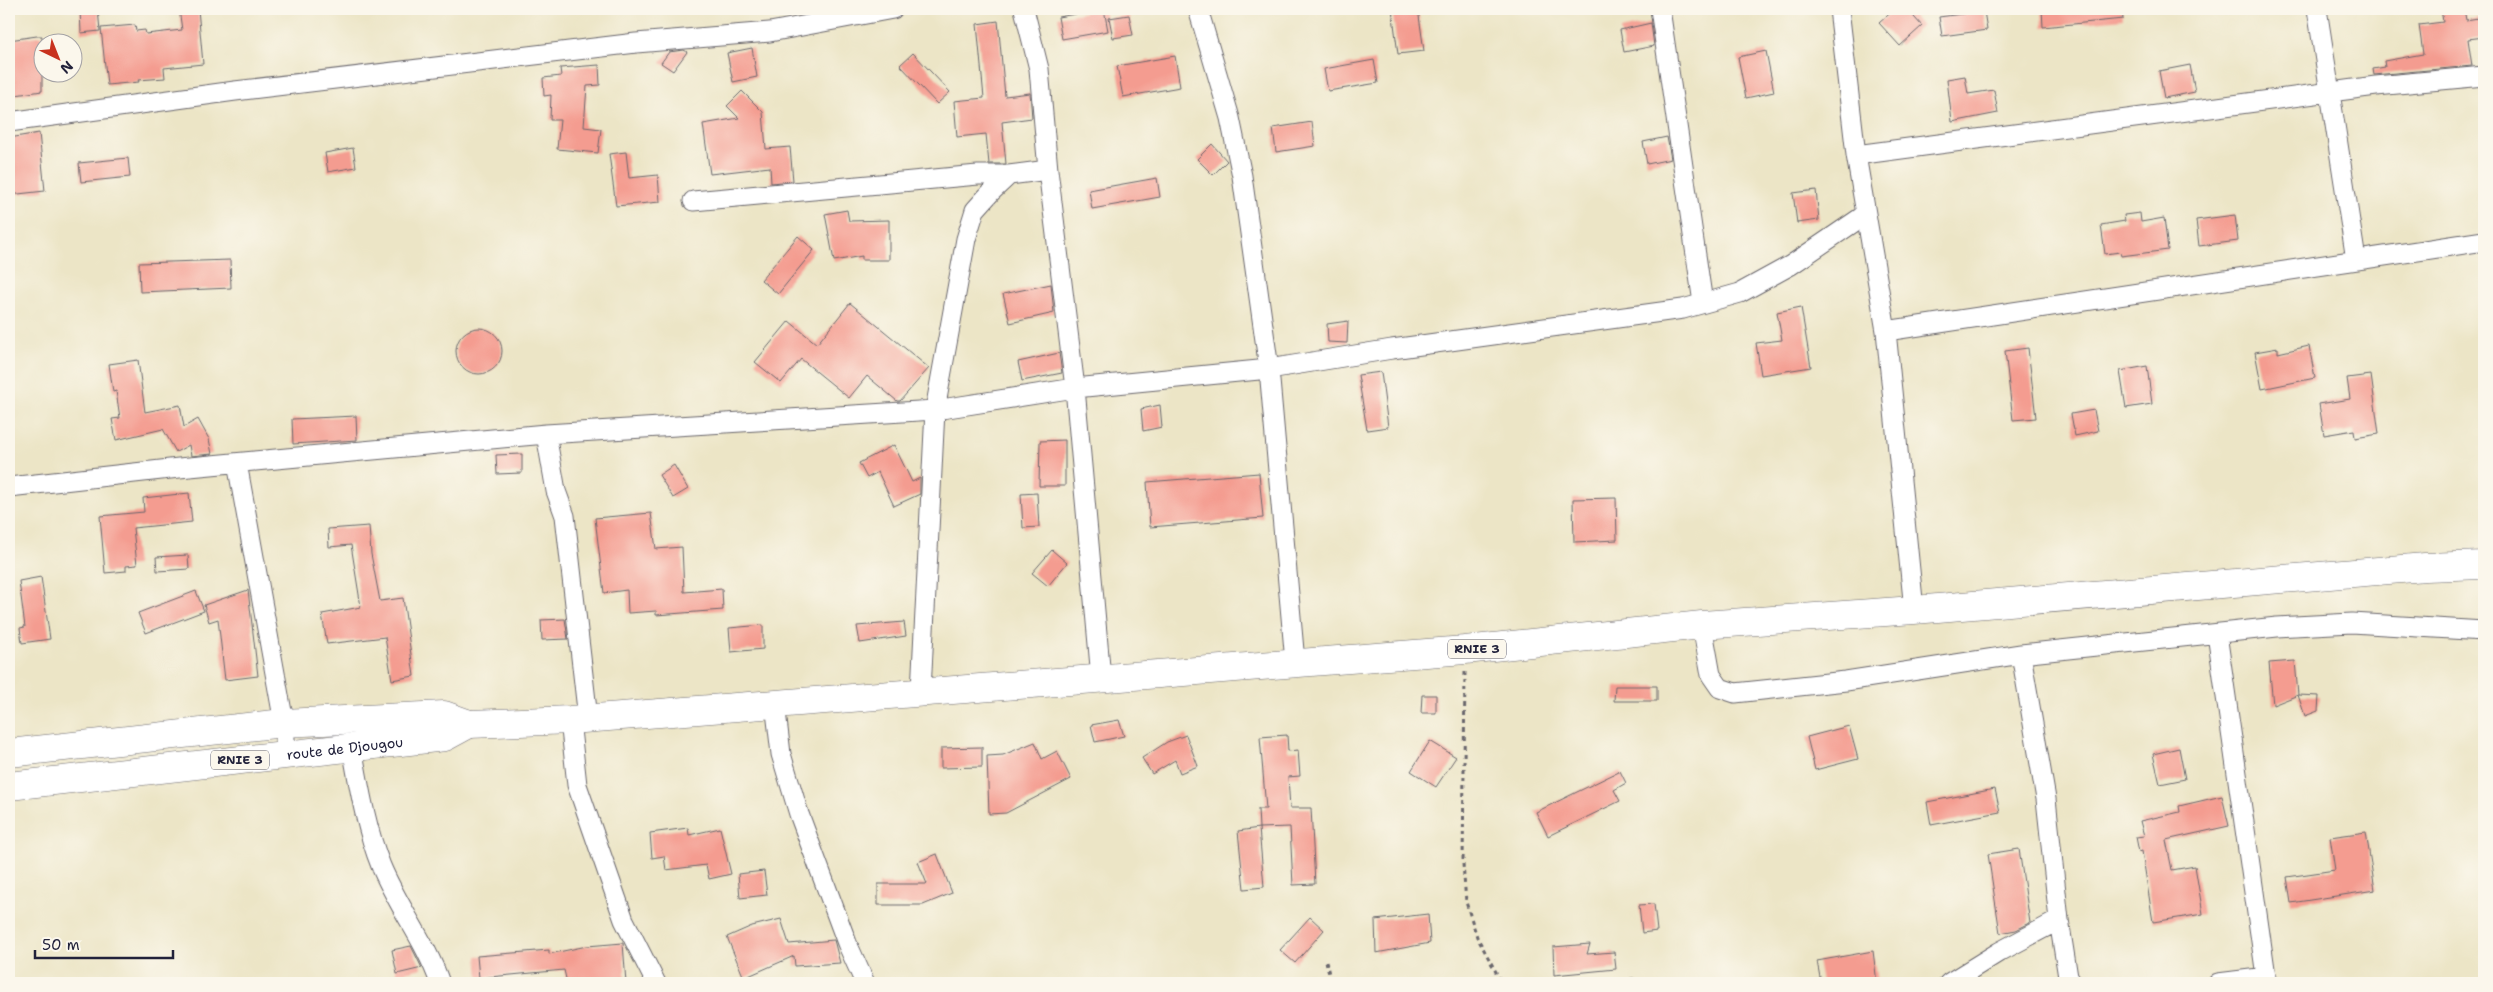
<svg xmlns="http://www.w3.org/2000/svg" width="2493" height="992" font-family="'Shantell Sans',sans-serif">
	<rect width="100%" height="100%" fill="#fbf7ec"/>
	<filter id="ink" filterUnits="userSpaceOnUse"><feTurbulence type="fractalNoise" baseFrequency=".02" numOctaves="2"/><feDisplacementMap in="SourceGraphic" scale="10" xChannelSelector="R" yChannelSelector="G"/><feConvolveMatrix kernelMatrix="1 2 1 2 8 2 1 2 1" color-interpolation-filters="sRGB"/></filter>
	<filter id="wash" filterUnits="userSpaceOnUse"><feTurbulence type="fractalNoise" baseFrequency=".0096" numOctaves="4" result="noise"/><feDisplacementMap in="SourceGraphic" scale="20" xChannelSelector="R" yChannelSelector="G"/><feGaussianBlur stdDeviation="1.12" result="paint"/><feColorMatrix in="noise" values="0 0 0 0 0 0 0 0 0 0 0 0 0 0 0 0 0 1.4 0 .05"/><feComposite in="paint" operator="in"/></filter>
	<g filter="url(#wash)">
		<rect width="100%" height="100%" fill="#ece5c6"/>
		<g id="blocks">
			<path fill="#f49c90" d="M80 9H98L100 31 81 33Z
				M179 9H198L203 64 164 68 165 78 138 80 139 82 107 85 101 28 135 25 136 31 145 30 146 34 182 30Z
				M1104 9 1108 31 1062 39 1058 17Z
				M1392 9H1418L1424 51 1398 54Z
				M1895 9H1907L1922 26 1900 46 1879 23Z
				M2042 9H2122L2123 19 2043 27Z
				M2441 9H2464L2466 20 2484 17V37L2468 39 2472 66 2374 75 2373 69 2385 67 2384 61 2423 54 2419 25 2443 22Z
				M1984 11 1987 30 1942 36 1939 17Z
				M1129 15 1133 35 1113 38 1109 18Z
				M998 21 1005 96 1030 93 1032 118 1002 122 1006 164H989L986 134 957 137 954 101 984 98 977 24Z
				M1651 23 1654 46 1624 52 1620 30Z
				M37 36H42V91L9 96V40Z
				M752 48 757 77 733 82 727 53Z
				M684 50 687 52 673 71 661 63 669 52Z
				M1766 51 1774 92 1746 98 1738 57Z
				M913 53 950 92 937 104 900 65Z
				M1175 56 1180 87 1123 97 1117 66Z
				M1374 60 1378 83 1328 91 1324 69Z
				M599 65 600 85 587 86 584 127 601 129 598 153 557 149 560 120H550L551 95 544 96 543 78 561 76 560 68Z
				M2190 65 2195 92 2164 98 2159 71Z
				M1965 76 1968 94 1994 90 1998 113 1952 122 1947 79Z
				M742 91 763 112 766 149 790 147 793 181 771 183 770 167 710 174 703 124 739 118 727 106Z
				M1312 122 1315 146 1276 152 1273 128Z
				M39 133 45 191 9 195V138Z
				M1667 137 1671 159 1647 164 1643 142Z
				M1212 144 1227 161 1213 175 1197 159Z
				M353 148 356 167 328 172 325 153Z
				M626 152 629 178 658 175 660 202 616 206 609 154Z
				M128 158 130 177 81 182 79 163Z
				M1157 178 1160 197 1092 209 1089 190Z
				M1816 190 1819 220 1797 223 1793 193Z
				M847 210 849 221 889 220V260H862V256L834 261 825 214Z
				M2140 213 2141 222 2164 218 2168 250 2121 256 2120 252 2105 254 2101 225 2125 221 2124 215Z
				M2235 215 2238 241 2199 246 2196 220Z
				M798 236 814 250 778 294 761 280Z
				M230 260 231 288 140 292 139 263Z
				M1051 284 1054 313 1010 323 1003 294Z
				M850 303 929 368 900 401H897L867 376 849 398 801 359 781 383 755 362 789 321 817 344Z
				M1801 307 1811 367 1761 375 1756 343 1782 340 1777 312Z
				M1348 321 1347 343 1328 342 1327 324Z
				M456 351a23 23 0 1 1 46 0a23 23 0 1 1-46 0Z
				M2309 346 2315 378 2262 389 2255 352 2278 348V353Z
				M2028 348 2036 418 2013 420 2005 351Z
				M1059 353 1062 373 1022 381 1018 362Z
				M138 360 145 412 180 405 184 427 198 419 209 439 212 454 191 456 189 445 176 452 163 429 116 440 112 419 120 418 116 391 113 392 109 364Z
				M2147 366 2152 404 2126 408 2120 371Z
				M1381 372 1388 427 1367 430 1358 375Z
				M2371 375 2379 434 2355 438 2354 430 2324 435 2319 404 2350 399 2347 378Z
				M1160 405 1162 427 1143 431 1141 409Z
				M2094 410 2098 431 2075 436 2071 414Z
				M356 416 357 440 293 444 292 419Z
				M1065 440V486H1039L1040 441Z
				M894 445 912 482 920 478V494L894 506 878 472 867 478 859 463Z
				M522 454V473L497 474 496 455Z
				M674 465 688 489 673 498 659 475Z
				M1259 473 1263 518 1150 527 1147 482Z
				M189 493 192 522 133 528 137 565 126 566V571L105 573 100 516 144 512 143 498Z
				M1037 493 1039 527 1023 528 1021 494Z
				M1616 498 1617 540 1574 542 1573 499Z
				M651 513 656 549 682 547 684 592 722 589 723 610 656 615V611L628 613 627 590 604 593 595 518Z
				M369 526 371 554 380 601 403 598 414 676 392 680 385 637 327 644 322 614 361 607 351 545 329 547 328 529Z
				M1052 550 1067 563 1048 586 1032 573Z
				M188 555 189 569 157 571 156 557Z
				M41 577 50 639 22 643 20 628 25 627 19 581Z
				M248 590 258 676 225 680 218 619 209 622 204 605Z
				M196 591 204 611 146 633 138 613Z
				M565 619 568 639 542 640 541 620Z
				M904 622 906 636 860 643 857 626Z
				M763 625V649L731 652 729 628Z
				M2295 661 2298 695 2273 705 2269 663Z
				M1615 686H1657V701H1614Z
				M1422 695H1436V713H1421Z
				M2298 695 2319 696 2318 711 2305 716Z
				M1119 720 1124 736 1095 742 1091 725Z
				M1849 726 1858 759 1815 770 1807 737Z
				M1186 735 1198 766 1180 773 1175 760 1152 774 1142 758 1167 742Z
				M1287 735 1288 751 1298 750 1300 776 1288 777 1290 808H1311L1315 884 1293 885 1290 827 1259 828 1258 809H1266L1260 737Z
				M1430 741 1456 757 1436 787 1411 771Z
				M1035 742 1042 759 1057 751 1071 779 1006 813 989 814 987 756 1003 755Z
				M982 747V767L941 768V748Z
				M2179 748 2185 779 2160 784 2153 754Z
				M1620 771 1626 783 1614 790 1620 801 1548 836 1536 812Z
				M1995 789 2000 812 1931 825 1927 802Z
				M2222 796 2229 826 2166 840 2172 870 2195 866 2203 914 2153 922 2142 851 2139 852 2136 837 2144 836 2140 821 2180 812 2179 806Z
				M688 828 689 835 720 828 731 874 709 879 706 865 666 870 664 856 652 858 650 833Z
				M1259 828 1264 887 1244 889 1238 831Z
				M2366 832 2375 890 2291 903 2287 877 2335 870 2330 837Z
				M2019 849 2030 923 2016 930 2000 933 1988 854Z
				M937 854 952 893 923 905H878V884H927L918 862Z
				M764 871 767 895 740 898 738 874Z
				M1654 904 1657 931 1642 933 1639 905Z
				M1428 914 1430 943 1376 953 1375 920Z
				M1310 917 1324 930 1295 963 1280 950Z
				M781 919 789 944 834 940 840 963 795 966 794 956 744 978 727 937 752 926Z
				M623 943 626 983H567L564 970 479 978 477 956 549 950V954L587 946Z
				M1590 944 1587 954 1614 952 1616 969 1554 975 1553 947Z
				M411 946 422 968 397 974 392 950Z
				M1873 951 1877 983H1821L1817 961Z"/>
		</g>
	</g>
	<g filter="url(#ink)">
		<use href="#blocks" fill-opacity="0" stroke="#69666c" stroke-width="1"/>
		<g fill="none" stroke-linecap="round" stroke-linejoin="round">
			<g stroke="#69666c" stroke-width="21">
				<path id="street" d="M1198 9 1230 118 1242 176 1269 369 1295 662
					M1660 9 1703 303
					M1839 9 1856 155 1886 331 1914 610
					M2317 9 2356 260
					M9 122 235 91 636 43 770 32 893 9
					M1856 155 2376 86 2484 76
					M1048 170 1075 388 1101 678
					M693 201 978 175H1009L1048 170 1039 69 1024 9
					M1886 331 2484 241
					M546 434 556 491 565 516 588 719
					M237 463 284 723 286 754
					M9 487 179 468 546 434 935 410 1075 388 1269 369 1392 349 1683 309 1740 293 1791 265 1866 214
					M1702 625 1711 675 1720 688 1735 693 1846 681 2021 654 2277 627 2352 623 2484 631
					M2217 634 2267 983
					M2021 654 2046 799 2059 920 2068 977 2072 983
					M921 691 935 410 966 239 975 210 992 191 1009 175
					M775 703 781 754 799 814 847 943 865 983
					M570 720 577 785 624 920 656 983
					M352 747C359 786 366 829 381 866 398 907 426 942 440 983
					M1949 983 1999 952 2059 920
					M2218 983 2267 977"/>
			</g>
			<g stroke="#69666c" stroke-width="29">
				<g id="highway">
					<path d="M9 753 284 723 444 715 469 724 570 720 1465 650 1702 625 1914 610 2425 567 2484 565"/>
					<path id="s1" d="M9 786 445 737 469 724"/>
				</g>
			</g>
			<path stroke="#69666c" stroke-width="3" stroke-dasharray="4 4" stroke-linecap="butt" d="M1465 672 1463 864 1466 902 1477 937 1502 983
				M1326 961 1331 983
				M1607 983 1632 979 1652 983"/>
			<use href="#street" stroke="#fff" stroke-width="19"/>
			<use href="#highway" stroke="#fff" stroke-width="28"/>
		</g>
	</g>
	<g text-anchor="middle" stroke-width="4" stroke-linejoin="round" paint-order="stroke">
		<g fill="#fbf7ec" stroke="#636270" stroke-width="1">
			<rect x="1448" y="639.5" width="58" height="19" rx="4"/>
			<rect x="211" y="750.5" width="58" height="19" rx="4"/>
		</g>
		<g font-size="12" font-weight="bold" fill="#22223b">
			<text x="1477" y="653">RNIE 3</text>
			<text x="240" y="764">RNIE 3</text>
		</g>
		<g font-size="14" fill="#22223b" stroke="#fbf7ec">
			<text dy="5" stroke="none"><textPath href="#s1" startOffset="338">route de Djougou</textPath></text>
		</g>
	</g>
	<rect width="2493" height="992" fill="none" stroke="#fbf7ec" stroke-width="30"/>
	<g transform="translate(58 58) rotate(137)"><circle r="24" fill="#fbf7ec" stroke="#a4a2a5"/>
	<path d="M0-4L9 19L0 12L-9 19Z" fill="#c8321e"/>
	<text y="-8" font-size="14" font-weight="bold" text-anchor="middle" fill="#22223b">N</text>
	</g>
	<path d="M35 950v8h138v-8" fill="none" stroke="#22223b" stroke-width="2.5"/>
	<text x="42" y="950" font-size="15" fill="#22223b" stroke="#fbf7ec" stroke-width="4" paint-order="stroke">50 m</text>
</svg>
